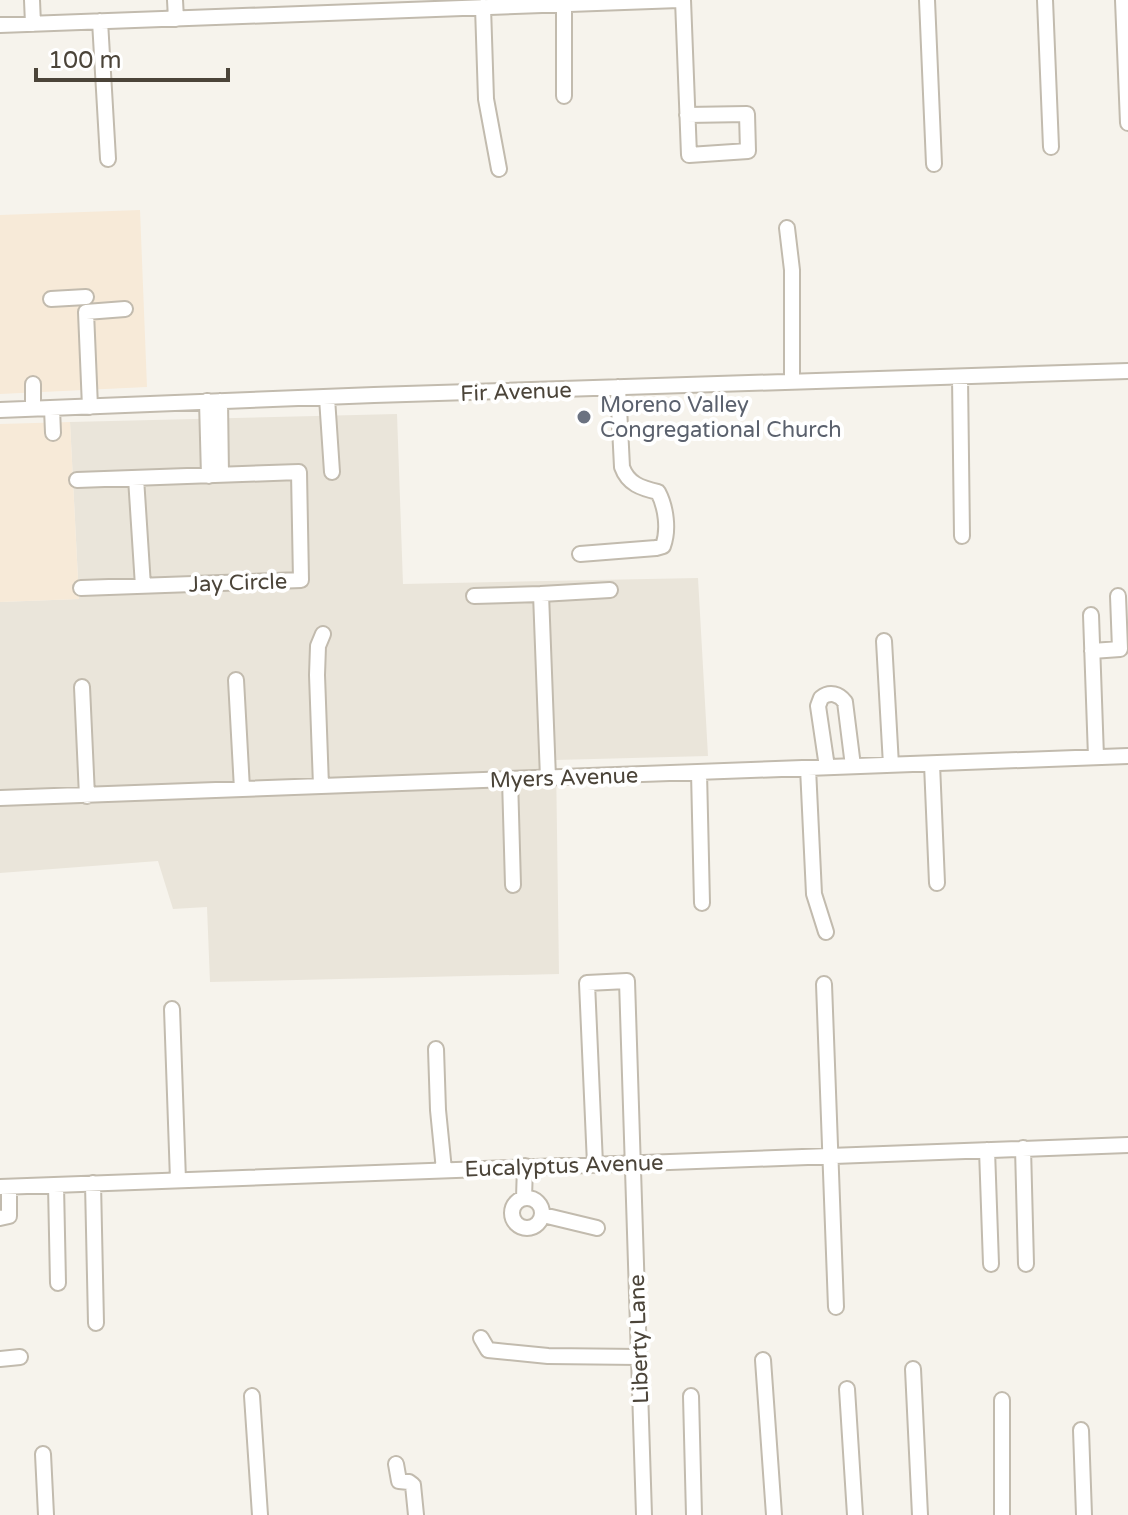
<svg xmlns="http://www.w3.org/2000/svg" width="1128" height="1515" font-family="'Varela Round',sans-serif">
	<rect width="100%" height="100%" fill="#f6f3ec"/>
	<path fill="#eae5da" d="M397 414 403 584 698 578 708 756 556 760 559 974 210 982 207 907 173 909 158 861 0 873V602L79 599 70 422Z"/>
	<path fill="#f7ead8" d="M140 210 147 387 0 394V215Z
		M70 422 79 599 0 602V424Z"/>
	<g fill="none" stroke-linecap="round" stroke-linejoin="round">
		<g stroke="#c2bbae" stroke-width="18">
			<path id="minor" d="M32 0 33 24
				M175 0 176 19
				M683 0 689 155 748 151 747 114 687 115
				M927 0 934 164
				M1045 0 1051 147
				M1123 0 1128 123
				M483 7 486 99 499 169
				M100 21 108 159
				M0 25 679 0
				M564 96V4
				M787 228 792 270V382
				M51 299 86 297
				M960 377 962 536
				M33 384V409
				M327 398 332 472
				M207 401 209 476
				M220 401 221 475
				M90 407 86 312 125 309
				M52 408 53 433
				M0 410 374 395 1128 371
				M136 478 143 586
				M77 480 299 472 301 580 81 588
				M580 554 656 548 663 546C669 530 666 507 658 492 641 488 628 484 622 467L618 387
				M541 594 610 590
				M474 596 541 594 548 778
				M1091 615 1096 757
				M884 641 891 765
				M1092 651 1120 649 1118 596
				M236 680 242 789
				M82 687 87 796
				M932 764 937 883
				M827 767 818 706 821 698C830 691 839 694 845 702L853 766
				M808 768 814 894 826 932
				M699 772 702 903
				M510 779 513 885
				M321 786 317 675 318 646 323 634
				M0 798 1128 756
				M824 984 836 1307
				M172 1009 178 1180
				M436 1049 438 1110 444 1170
				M1023 1148 1026 1264
				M987 1150 991 1264
				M595 1164 587 983 627 981 644 1515
				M93 1183 96 1323
				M56 1185 58 1283
				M0 1187 1128 1145
				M512 1213a15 15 0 1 1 30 0a15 15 0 1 1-30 0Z
				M524 1198 525 1166
				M543 1215 597 1228
				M0 1218 9 1216V1187
				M481 1338 488 1350 548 1356 639 1357
				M0 1359 20 1357
				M763 1360 774 1515
				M913 1369 920 1515
				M847 1389 855 1515
				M252 1396 260 1515
				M691 1396 694 1515
				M1002 1400V1515
				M1081 1430 1084 1515
				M43 1454 46 1515
				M396 1464 399 1481 409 1482 413 1485 416 1515"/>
		</g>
		<use href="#minor" stroke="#fff" stroke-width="14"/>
	</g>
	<circle fill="#6b7280" stroke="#fff" stroke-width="3" cx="584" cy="417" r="8"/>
	<g text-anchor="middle" stroke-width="8" stroke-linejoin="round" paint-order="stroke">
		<g font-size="22" fill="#4b4439" stroke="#fff">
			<text transform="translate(516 391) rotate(-2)" y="8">Fir Avenue</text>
			<text transform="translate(238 582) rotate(-2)" y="8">Jay Circle</text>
			<text transform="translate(564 777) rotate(-2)" y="8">Myers Avenue</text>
			<text transform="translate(564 1165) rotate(-2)" y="8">Eucalyptus Avenue</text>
			<text transform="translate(638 1339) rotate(-92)" y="8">Liberty Lane</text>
		</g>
		<g font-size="22" fill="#5b616d" stroke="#fff" text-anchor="start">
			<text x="600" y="412">Moreno Valley<tspan x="600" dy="25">Congregational Church</tspan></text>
		</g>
	</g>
	<path d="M36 68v12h192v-12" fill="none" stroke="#4b4439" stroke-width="4"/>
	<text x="48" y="68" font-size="24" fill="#4b4439" stroke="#ffffff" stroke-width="6" paint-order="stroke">100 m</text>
</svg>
